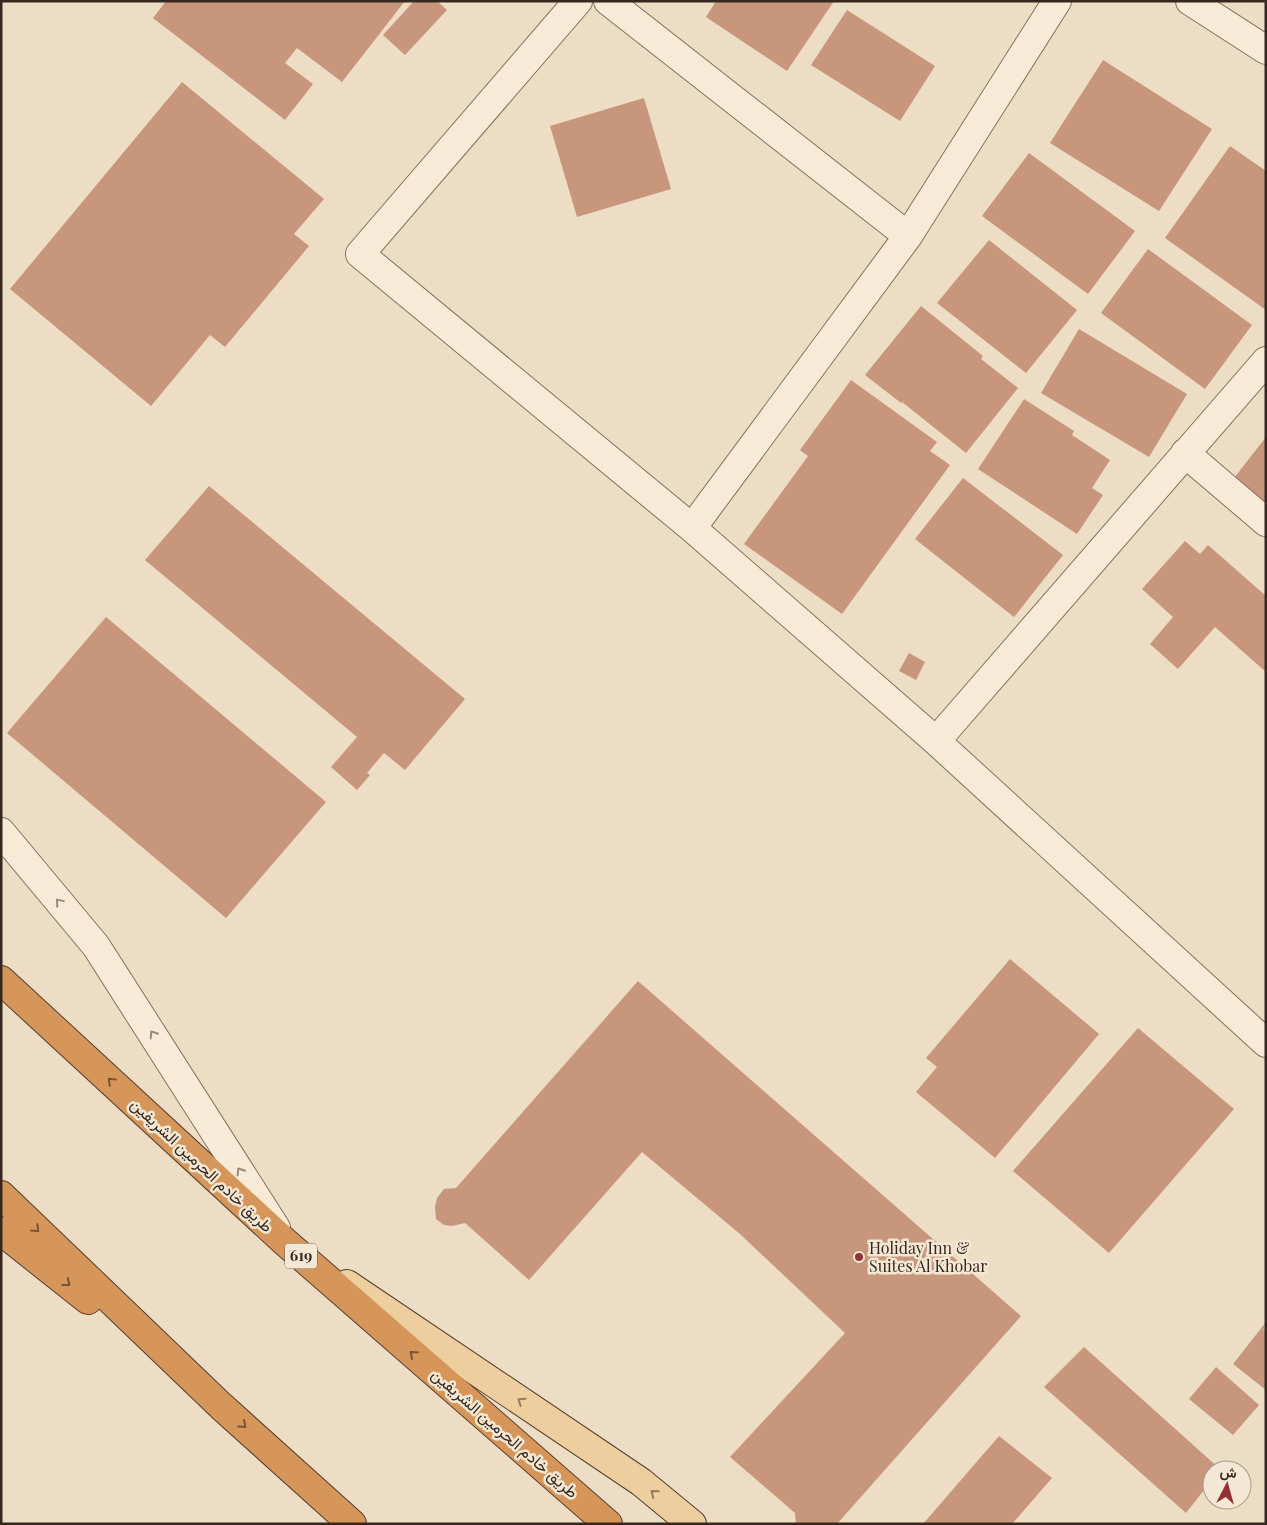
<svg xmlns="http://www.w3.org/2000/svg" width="1267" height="1525" font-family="'Playfair Display',Vazirmatn,serif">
	<rect width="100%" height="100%" fill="#ecddc4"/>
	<path fill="#c8967c" d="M166 1H405L342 82 297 48 285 63 313 84 285 120 153 18Z
		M414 1H437L447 10 405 55 383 35Z
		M716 1H834L787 71 706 17Z
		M847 10 935 66 900 121 811 65Z
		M1103 60 1212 129 1159 211 1050 143Z
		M182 82 324 199 294 234 309 246 225 347 210 335 151 406 10 289Z
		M644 98 671 189 577 217 550 126Z
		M1230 146 1266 171V310L1165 238Z
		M1029 153 1135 231 1088 294 982 216Z
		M989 240 1077 310 1026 373 937 303Z
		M1148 249 1252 325 1205 389 1101 313Z
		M921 306 983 356 981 359 1018 388 966 453 902 402 901 403 865 375Z
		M1079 329 1187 394 1149 457 1041 393Z
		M851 380 937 442 930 451 950 465 842 614 744 544 808 456 800 450Z
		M1024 399 1074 431 1072 435 1110 460 1092 488 1103 495 1077 534 978 469Z
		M1266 437V508L1231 482Z
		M963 478 1063 555 1014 617 915 539Z
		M209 486 465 699 405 770 384 753 367 773 370 775 357 790 331 767 357 737 145 560Z
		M1185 541 1200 554 1208 545 1266 596V672L1215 627 1178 669 1150 644 1173 617 1142 589Z
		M106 617 326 802 226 918 7 733Z
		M909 653 925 662 916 680 899 671Z
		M1010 959 1099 1034 995 1158 916 1092 937 1067 926 1058Z
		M638 981 1021 1316 837 1524H796L795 1513 730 1457 845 1333 740 1234 642 1152 529 1280 465 1223 452 1226 444 1225 436 1219 435 1207 437 1198 444 1189 456 1188Z
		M1138 1028 1234 1109 1109 1253 1013 1171Z
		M1266 1322 1263 1331 1266 1327V1390L1233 1364Z
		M1084 1347 1221 1470H1212V1480L1186 1513 1044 1387Z
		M1216 1367 1259 1405 1233 1435 1189 1399Z
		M999 1436 1052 1478 1012 1524H923Z"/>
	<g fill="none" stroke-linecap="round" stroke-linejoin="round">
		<g stroke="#866f5c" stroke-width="30">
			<path id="street" d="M578 1 360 254 692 528 936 741 1266 1043
				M608 1 908 236
				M1190 1 1266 50
				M1185 453 1266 522
				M692 528 908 236 1057 1
				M936 741 1266 361
				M1 832 96 946 276 1228"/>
		</g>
		<g stroke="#543e30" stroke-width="30">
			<path id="primary" d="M347 1284 641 1482 692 1524"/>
		</g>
		<g stroke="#543e30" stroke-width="30">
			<path id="highway" d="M1 980 285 1242 608 1524
				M1 1195 221 1406 352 1524
				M1 1231 88 1300"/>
		</g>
		<use href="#street" stroke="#f7ebd7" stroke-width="28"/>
		<use href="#primary" stroke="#edce9e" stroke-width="28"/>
		<use href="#highway" stroke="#d79659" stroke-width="28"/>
	</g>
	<defs><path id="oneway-chevron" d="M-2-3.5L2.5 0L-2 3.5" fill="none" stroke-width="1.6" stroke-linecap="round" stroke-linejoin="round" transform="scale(1.25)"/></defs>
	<g stroke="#978a7b">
		<use href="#oneway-chevron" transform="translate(59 902) rotate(-130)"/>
		<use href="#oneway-chevron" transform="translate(153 1034) rotate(-123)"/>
		<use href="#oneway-chevron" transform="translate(240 1171) rotate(-123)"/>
	</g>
	<g stroke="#775436">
		<use href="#oneway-chevron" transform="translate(111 1081) rotate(-137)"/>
		<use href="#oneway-chevron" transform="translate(36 1229) rotate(44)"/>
		<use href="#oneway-chevron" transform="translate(67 1283) rotate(38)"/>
		<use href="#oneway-chevron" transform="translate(413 1354) rotate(-139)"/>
		<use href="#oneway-chevron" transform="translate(243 1425) rotate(42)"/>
	</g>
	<g stroke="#927b5e">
		<use href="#oneway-chevron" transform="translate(521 1401) rotate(-146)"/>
		<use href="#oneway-chevron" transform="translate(654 1493) rotate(-141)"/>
	</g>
	<circle fill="#922f37" stroke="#f4e8d4" stroke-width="2" cx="859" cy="1257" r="5"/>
	<g text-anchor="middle" stroke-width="5" stroke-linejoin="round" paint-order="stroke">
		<rect fill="#f4e8d4" stroke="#706255" stroke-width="1" x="285" y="1243.5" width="32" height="25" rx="4"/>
		<g font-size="15" font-weight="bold" fill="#37281f">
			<text x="301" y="1261">619</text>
		</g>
		<g font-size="16" fill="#37281f" stroke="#f4e8d4">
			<text transform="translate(202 1165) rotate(43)" y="6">طريق خادم الحرمين الشريفين</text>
			<text transform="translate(505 1433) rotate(41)" y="6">طريق خادم الحرمين الشريفين</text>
		</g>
		<g font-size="16" fill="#37281f" stroke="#f4e8d4" text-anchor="start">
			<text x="869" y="1254">Holiday Inn &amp;<tspan x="869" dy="18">Suites Al Khobar</tspan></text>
		</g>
	</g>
	<rect width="1267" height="1525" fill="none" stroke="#37281f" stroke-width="5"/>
	<g transform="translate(1227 1485) rotate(6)"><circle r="24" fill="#f4e8d4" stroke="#a89b8c"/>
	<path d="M0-4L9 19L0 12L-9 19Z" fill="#922f37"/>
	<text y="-8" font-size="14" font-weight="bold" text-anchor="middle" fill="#37281f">ش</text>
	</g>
</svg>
